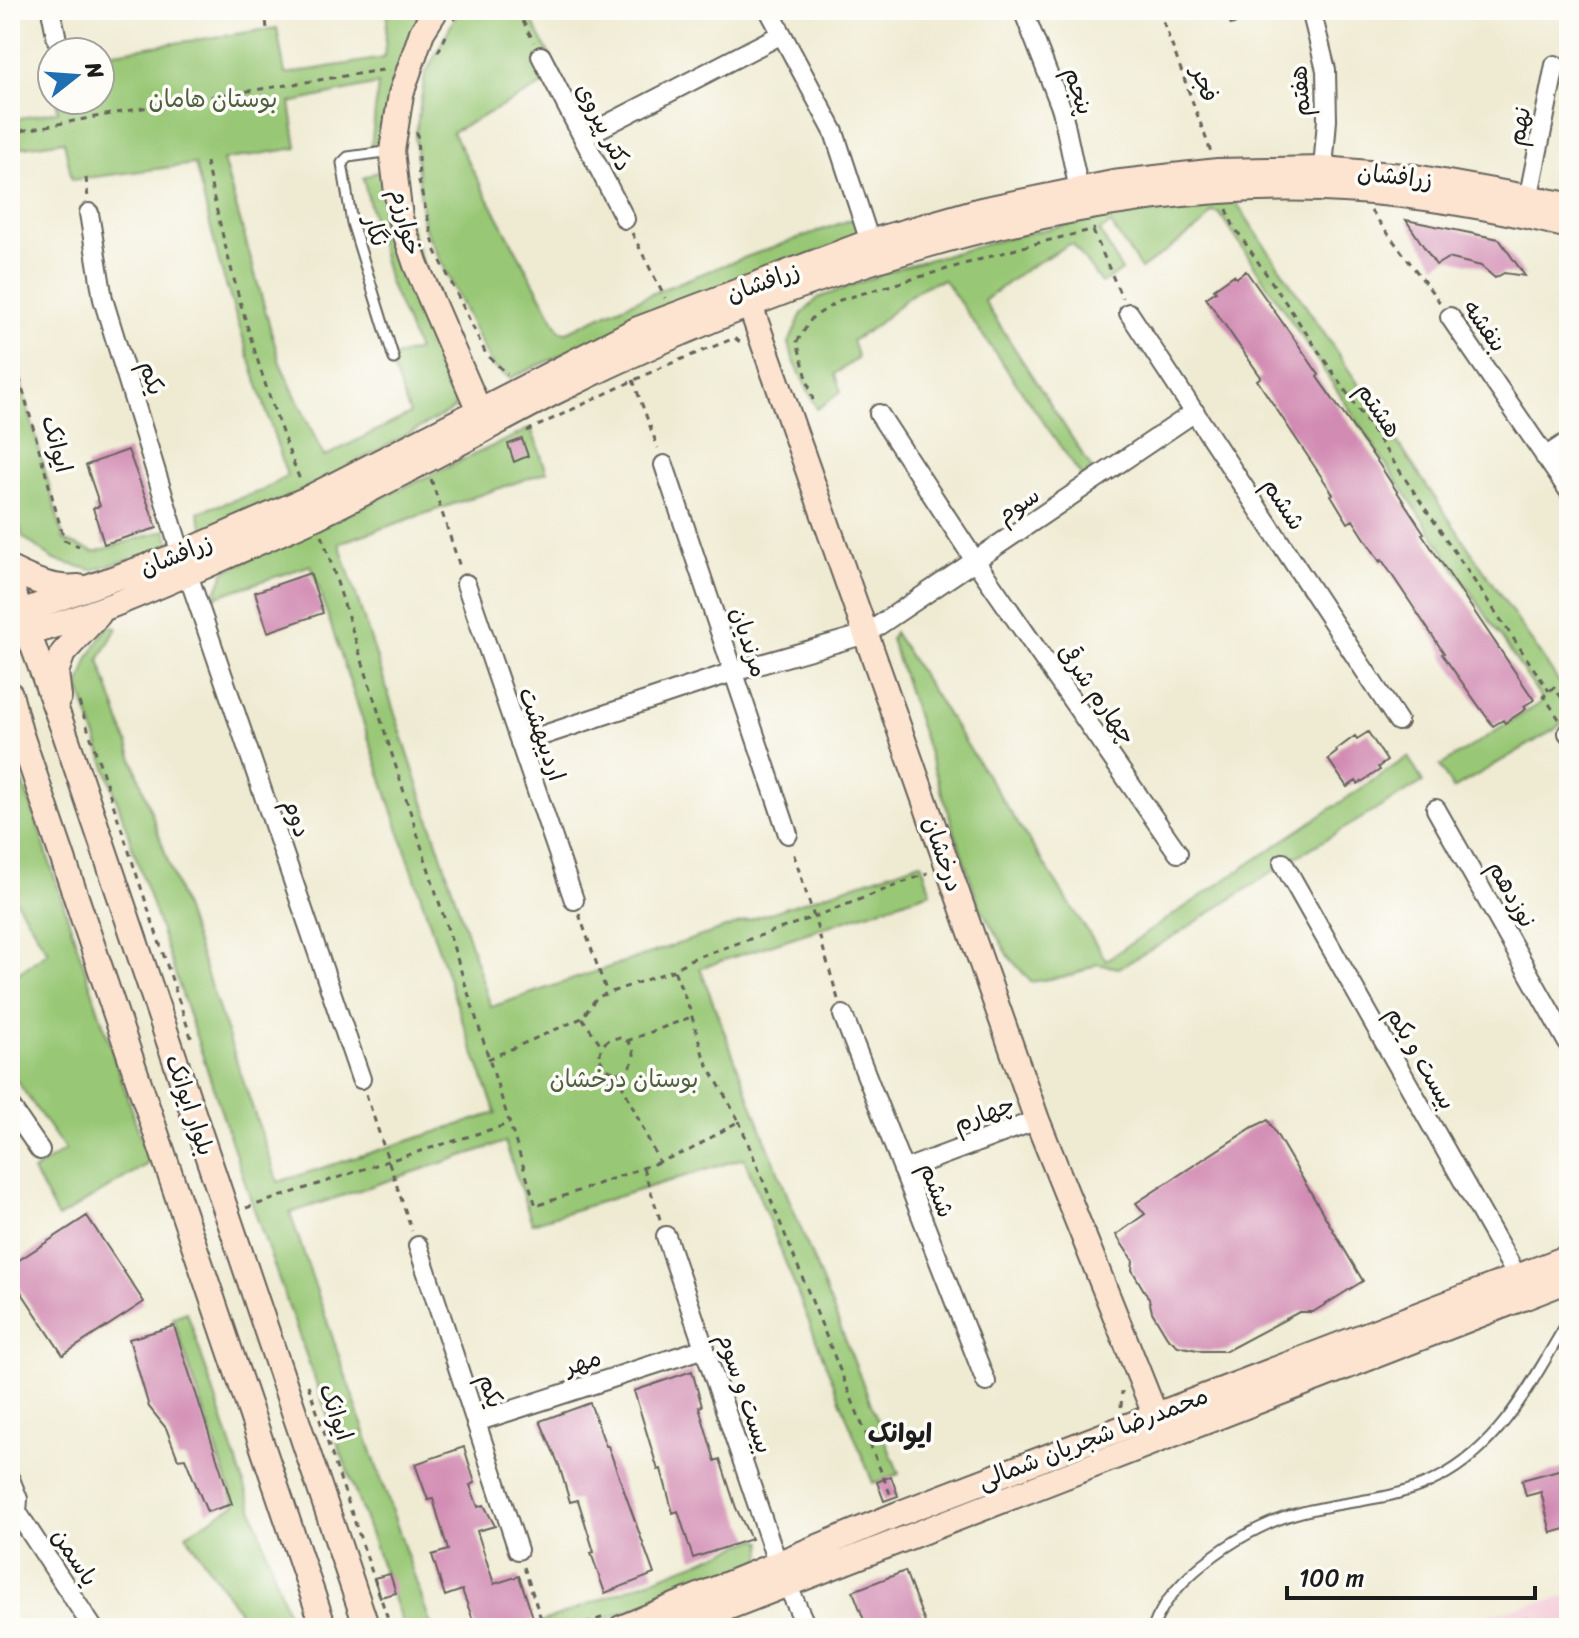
<svg xmlns="http://www.w3.org/2000/svg" width="1579" height="1638" font-family="Sriracha,'Playpen Sans Arabic',sans-serif">
	<rect width="100%" height="100%" fill="#fdfcf7"/>
	<filter id="ink" filterUnits="userSpaceOnUse"><feTurbulence type="fractalNoise" baseFrequency=".0125" numOctaves="2"/><feDisplacementMap in="SourceGraphic" scale="16" xChannelSelector="R" yChannelSelector="G"/><feConvolveMatrix kernelMatrix="1 2 1 2 8 2 1 2 1" color-interpolation-filters="sRGB"/></filter>
	<filter id="wash" filterUnits="userSpaceOnUse"><feTurbulence type="fractalNoise" baseFrequency=".006" numOctaves="4" result="noise"/><feDisplacementMap in="SourceGraphic" scale="32" xChannelSelector="R" yChannelSelector="G"/><feGaussianBlur stdDeviation="1.8" result="paint"/><feColorMatrix in="noise" values="0 0 0 0 0 0 0 0 0 0 0 0 0 0 0 0 0 1.4 0 .05"/><feComposite in="paint" operator="in"/></filter>
	<g filter="url(#wash)">
		<rect width="100%" height="100%" fill="#efebd3"/>
		<path fill="#f5cfdb" d="M1569 1596V1628H1434L1476 1617Z"/>
		<path fill="#98c775" stroke="#5a7248" stroke-width="2" d="M388 10H431L386 147 371 148 378 84 290 103 297 148 223 160 280 363 324 457 410 414 389 358 418 350 389 282 363 178 390 166 461 381 454 409 308 489 204 532 198 512 261 491 287 476 221 269 195 164 72 180 64 141 10 149V120L58 111 56 100H100V54L277 28 285 74 384 58Z
			M459 10H526L561 76 452 132 560 331 567 332C661 286 758 252 856 218L860 235 596 340 510 378 492 366 423 225 415 138 425 75Z
			M1235 201 1569 697V717L1554 730 1453 789 1440 766 1539 704 1541 698 1220 214 1212 212 1203 224 1141 269 1111 224 1100 231 1122 271 1101 283 1073 244 1068 245 1023 271 984 301 1092 469 1082 477 944 280C915 286 901 304 879 323 871 330 861 335 852 341L858 358 835 374 841 392 817 409 793 359 789 343 801 315 818 298 898 268 1019 235 1122 213Z
			M10 343 64 540 94 552 166 530 171 548 92 570 54 560 23 537 10 493Z
			M531 428 547 472 339 543 491 1007 921 862 931 892 700 968 769 1149 899 1474 873 1483 744 1158 532 1223 505 1142 290 1213 432 1628H404L258 1221 79 687 89 657 108 626 117 628 99 660 278 1182 496 1113 462 1020 311 565 214 597 225 571Z
			M894 632 1106 960 1408 757 1423 782 1291 860 1176 935 1119 968 1097 964 1073 975 1031 982 1010 958 979 905 891 639Z
			M10 742 149 1163 58 1218 33 1171 65 1150 10 1071V979L48 952 10 891Z
			M187 1312 292 1628H250L186 1534 235 1505 173 1317Z
			M757 1539 763 1542 761 1560 582 1628H527Z
			M1532 1617 1535 1628H1493V1626Z"/>
		<g id="blocks">
			<path fill="#d28bb3" d="M1225 10H1266L1267 11 1231 25Z
				M1406 220 1499 239 1525 276 1504 273 1495 278 1481 266 1448 258 1436 265Z
				M1246 271 1302 350 1319 375 1317 377 1379 464 1424 533 1422 534 1534 700 1524 706 1526 709 1505 723 1503 720 1493 726 1442 654 1444 653 1382 560 1380 562 1353 520 1348 523 1331 495 1333 494 1257 380 1261 377 1206 298 1216 291 1214 289 1234 275 1236 278Z
				M522 439 528 456 514 462 508 444Z
				M128 450 157 528 104 544 93 508 100 506 86 465Z
				M310 573 323 613 268 632 255 592Z
				M1368 732 1387 761 1378 767 1380 770 1358 784 1356 781 1347 787 1328 759 1337 752 1336 750 1355 736 1357 739Z
				M1268 1120 1363 1281 1313 1312H1299L1226 1351H1202L1178 1346 1167 1337 1152 1312 1149 1299 1132 1270 1133 1261 1116 1235 1145 1214 1136 1203 1253 1127Z
				M87 1216 144 1302 63 1355 10 1275V1266Z
				M174 1326 232 1504 207 1512 185 1458 178 1459 166 1428 149 1407 129 1339Z
				M692 1371 702 1406 699 1407 715 1461 720 1459 736 1508 751 1539 693 1558 678 1511 673 1513 661 1469 658 1470 634 1391Z
				M590 1403 606 1446H608L654 1574 605 1593 591 1553 594 1552 578 1500 570 1502 559 1465 540 1421Z
				M464 1447 475 1483 470 1485 478 1507 484 1505 495 1526 477 1531 494 1584 519 1576 534 1620 510 1628H476L462 1590 445 1596 432 1555 448 1550 433 1499 428 1500 415 1464Z
				M1569 1467V1528L1551 1533 1541 1492 1526 1496 1522 1480Z
				M891 1476 898 1496 884 1501 877 1482Z
				M905 1571 927 1628H867L853 1591Z
				M390 1574 396 1593 380 1597 374 1578Z"/>
		</g>
	</g>
	<g filter="url(#ink)">
		<use href="#blocks" fill-opacity="0" stroke="#66645c" stroke-width="2"/>
		<g fill="none" stroke-linecap="round" stroke-linejoin="round">
			<g stroke="#66645c" stroke-width="13">
				<path id="lane" d="M392 151 348 157 342 163 352 223 394 359
					M1153 1628C1172 1575 1249 1525 1302 1512 1348 1500 1395 1501 1438 1478 1501 1446 1533 1380 1568 1321"/>
			</g>
			<g stroke="#66645c" stroke-width="22">
				<path id="street" d="M51 10 57 40
					M769 10 834 132 873 251
					M1023 10 1062 110 1079 190
					M1311 10 1326 70 1327 120 1323 169
					M541 56 625 219
					M583 137 782 34
					M1529 195 1555 65
					M89 213 103 299 181 554 361 1079
					M1129 313 1398 721
					M1450 317 1569 491
					M879 414 976 562 1178 853
					M1545 457 1569 441
					M664 465 788 834
					M466 584 574 900
					M1568 733 1569 734
					M520 743 733 672 866 634 1195 412
					M1436 809 1569 1045
					M1283 863 1522 1285
					M843 1015 986 1382
					M10 1106 40 1150
					M903 1170 1037 1120
					M666 1236 778 1565 807 1628
					M418 1246 518 1550
					M476 1422 705 1348
					M10 1479 18 1499 17 1512
					M10 1509 17 1512 93 1628"/>
			</g>
			<g stroke="#66645c" stroke-width="28">
				<path id="secondary" d="M436 10 422 32 401 94 392 151 400 218 416 265 484 422
					M745 291 1037 1120 1164 1437
					M10 569C32 580 54 590 79 587
					M10 583 64 731 367 1628
					M10 616 181 554 307 499 638 329 869 242 981 210 1113 183 1173 176 1218 171 1323 169 1415 177 1569 205
					M10 638C81 621 145 592 212 563 247 547 283 532 318 516 397 477 475 434 553 393 778 279 1069 180 1323 189 1406 192 1489 206 1569 226
					M10 694 20 732 324 1628
					M59 697 56 672 63 653 99 614
					M621 1628 898 1514 1569 1257
					M675 1628 1569 1280"/>
			</g>
			<path stroke="#66645c" stroke-width="3" stroke-dasharray="6 6" stroke-linecap="butt" d="M265 10 267 29
				M517 10 534 42
				M1159 10 1211 152
				M454 20 461 10
				M438 52 447 34
				M417 132 419 181 435 249 486 354 507 374
				M10 133 159 105 389 69
				M206 162C229 271 259 376 300 480
				M86 178 88 199
				M1566 184 1569 172
				M1227 209 1233 225 1549 691
				M1371 211 1441 304
				M1093 231 1122 298
				M632 233 665 298
				M10 343 64 540 79 546
				M633 380 658 448
				M813 400 797 342 812 318 840 300 1030 245 1095 229
				M527 431 662 367 735 338 741 343
				M431 479 461 570
				M322 535 536 1206 659 1162
				M79 702 192 1040
				M1559 719 1544 696 1554 687 1569 708
				M579 914 607 993
				M838 999 814 917 928 873
				M582 1018 602 1046
				M600 1055a17 17 0 1 1 34 0a17 17 0 1 1-34 0Z
				M627 1041 691 1017
				M488 1059 582 1018 597 997 674 970 689 960 814 917 792 849
				M616 1072 659 1162 690 1150 739 1121 704 1058 690 1010 674 970
				M366 1094 412 1231
				M739 1121 891 1496
				M643 1168 661 1222
				M246 1208 388 1161 509 1124
				M308 1385 391 1628
				M1121 1407 1122 1391
				M524 1567 544 1628
				M574 1628 604 1617"/>
			<use href="#lane" stroke="#fff" stroke-width="9"/>
			<use href="#street" stroke="#fff" stroke-width="18"/>
			<use href="#secondary" stroke="#fde4d1" stroke-width="24"/>
		</g>
	</g>
	<g text-anchor="middle" stroke-width="7" stroke-linejoin="round" paint-order="stroke">
		<g font-size="24" fill="#1c1c1c" stroke="#fdfcf7">
			<text transform="translate(1205 84) rotate(70)" y="8">فجر</text>
			<text transform="translate(1079 91) rotate(72)" y="8">پنجم</text>
			<text transform="translate(1300 91) rotate(-94)" y="8">هفتم</text>
			<text transform="translate(1519 126) rotate(-79)" y="8">نهم</text>
			<text transform="translate(604 127) rotate(63)" y="8">دکتر پیروی</text>
			<text transform="translate(1395 176) rotate(6)" y="8">زرافشان</text>
			<text transform="translate(406 222) rotate(77)" y="8">خوارزم</text>
			<text transform="translate(376 231) rotate(74)" y="8">نگار</text>
			<text transform="translate(763 282) rotate(-20)" y="8">زرافشان</text>
			<text transform="translate(1485 326) rotate(55)" y="8">بنفشه</text>
			<text transform="translate(152 378) rotate(73)" y="8">یکم</text>
			<text transform="translate(1379 410) rotate(56)" y="8">هشتم</text>
			<text transform="translate(57 444) rotate(75)" y="8">ایوانک</text>
			<text transform="translate(1284 504) rotate(57)" y="8">ششم</text>
			<text transform="translate(1018 505) rotate(-34)" y="8">سوم</text>
			<text transform="translate(176 555) rotate(-22)" y="8">زرافشان</text>
			<text transform="translate(749 642) rotate(72)" y="8">مرنديان</text>
			<text transform="translate(1097 694) rotate(55)" y="8">چهارم شرقی</text>
			<text transform="translate(542 734) rotate(71)" y="8">اردیبهشت</text>
			<text transform="translate(297 818) rotate(71)" y="8">دوم</text>
			<text transform="translate(943 854) rotate(71)" y="8">درخشان</text>
			<text transform="translate(1512 894) rotate(61)" y="8">نوزدهم</text>
			<text transform="translate(1421 1058) rotate(60)" y="8">بیست و یکم</text>
			<text transform="translate(190 1105) rotate(71)" y="8">بلوار ایوانک</text>
			<text transform="translate(984 1114) rotate(-21)" y="8">چهارم</text>
			<text transform="translate(937 1190) rotate(69)" y="8">ششم</text>
			<text transform="translate(583 1362) rotate(-18)" y="8">مهر</text>
			<text transform="translate(491 1391) rotate(72)" y="8">یکم</text>
			<text transform="translate(745 1393) rotate(71)" y="8">بیست و سوم</text>
			<text transform="translate(336 1412) rotate(71)" y="8">ایوانک</text>
			<text transform="translate(1093 1438) rotate(-21)" y="8">محمدرضا شجریان شمالی</text>
			<text transform="translate(75 1557) rotate(57)" y="8">یاسمن</text>
		</g>
		<g font-size="24" fill="#4e6040" stroke="#fdfcf7">
			<text x="213" y="107">بوستان هامان</text>
			<text x="624" y="1087">بوستان درخشان</text>
		</g>
		<g font-size="26" font-weight="bold" fill="#1c1c1c" stroke="#fdfcf7">
			<text x="900" y="1442">ایوانک</text>
		</g>
	</g>
	<rect width="1579" height="1638" fill="none" stroke="#fdfcf7" stroke-width="40"/>
	<g transform="translate(76 76) rotate(73)"><circle r="38" fill="#fdfcf7" stroke="#a3a29f" stroke-width="2"/>
	<path d="M0-6L14 30L0 20L-14 30Z" fill="#1f6fb2"/>
	<text y="-12" font-size="22" font-weight="bold" text-anchor="middle" fill="#1c1c1c">N</text>
	</g>
	<path d="M1287 1586v12h248v-12" fill="none" stroke="#1c1c1c" stroke-width="4"/>
	<text x="1299" y="1586" font-size="24" fill="#1c1c1c" stroke="#fdfcf7" stroke-width="6" paint-order="stroke">100 m</text>
</svg>
